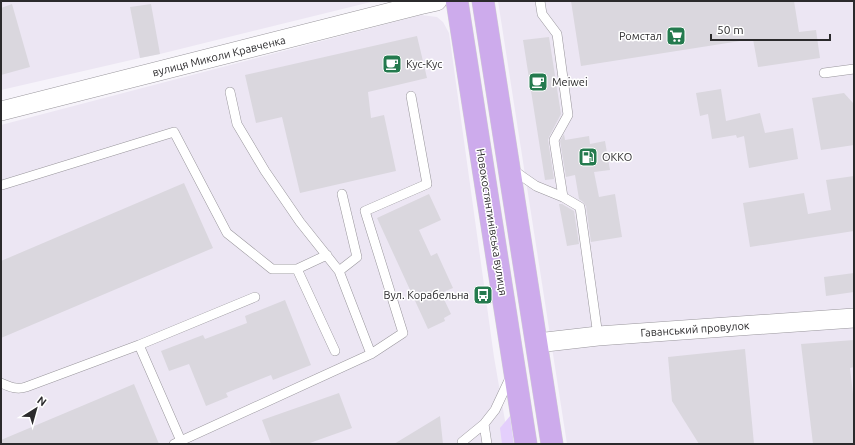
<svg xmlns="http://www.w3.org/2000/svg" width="855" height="445" font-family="Ubuntu,sans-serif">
	<rect width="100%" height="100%" fill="#f6f3fa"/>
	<path fill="#ece6f3" d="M1 1H375L160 54 140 58 1 90Z
		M498 1H854V444H567Z
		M421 15 437 17 443 22 449 33 494 357 509 444H1V125Z"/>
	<path fill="#e4cffc" d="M510 416 514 444H502L500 428Z"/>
	<path fill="#dad7de" d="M571 1H794L799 32 816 30 820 58 758 67 753 39 581 66Z
		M12 4 30 67 1 75V8Z
		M151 4 160 54 140 58 130 7Z
		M417 36 427 78 368 92 371 118 384 115 396 171 300 193 282 117 256 123 245 75Z
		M549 37 561 114 549 137 548 140 554 179 545 180 523 40Z
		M721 89 726 121 760 113 765 133 793 128 798 159 749 168 744 136 737 138 736 135 712 139 708 114 700 116 696 93Z
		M844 93 853 103 854 112V145L821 150 812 98Z
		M564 134 565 140 589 136 590 144 605 141 610 170 594 172 599 197 615 194 622 237 591 242 586 206 583 202 579 199 575 175 566 177 560 141Z
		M854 176V231L750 247 743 203 804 193 808 214 831 210 826 180Z
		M184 183 213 248 1 338V261Z
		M429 194 441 220 419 230 431 256 437 253 453 288 441 293 451 314 444 318 445 321 428 329 377 218Z
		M559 204H562L574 211 579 244 567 246Z
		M854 273V292L826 296 824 277Z
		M285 300 311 365 273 380 271 375 226 393 228 397 206 406 189 364 169 371 161 351 203 335 205 339 247 323 245 316Z
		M854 340V367L850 368 854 403V444H813L801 344Z
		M745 349 754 444H699L672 401 668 357Z
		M134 384 159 444H1V440Z
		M339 393 352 428 307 444H271L262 420Z
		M440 416 443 444H394Z"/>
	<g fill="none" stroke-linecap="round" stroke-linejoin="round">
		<g stroke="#99969c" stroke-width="10">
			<path id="service" d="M540 1 542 14 557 34 568 115 554 140 563 197 580 207 598 336
				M824 73 854 69
				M230 92 237 124 265 171 300 222 339 271 371 354
				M512 169 523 177 536 186 563 197
				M2 185 174 132 227 233 272 269H297L327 255
				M297 269 335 351
				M339 271 357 257 342 194
				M139 345 181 441
				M1 383C10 387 17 390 26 387L139 345 255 297
				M484 424 487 444
				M462 442 484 424 495 410 511 376
				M174 444 371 354 403 333 365 211 427 184 411 96"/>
		</g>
		<g stroke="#99969c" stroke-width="20">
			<path id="minor" d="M1 111 419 5 437 1
				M537 343 598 336 854 318"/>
		</g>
		<g stroke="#d0d0d1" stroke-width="23">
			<path id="primary" d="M457 1 526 444
				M483 1 552 444"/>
		</g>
		<use href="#service" stroke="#fff" stroke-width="9"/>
		<use href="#minor" stroke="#fff" stroke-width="19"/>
		<use href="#primary" stroke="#cdabec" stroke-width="22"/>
	</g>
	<defs>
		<g id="supermarket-square" transform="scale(1)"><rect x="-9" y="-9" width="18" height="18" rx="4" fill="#247a4e" stroke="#fff"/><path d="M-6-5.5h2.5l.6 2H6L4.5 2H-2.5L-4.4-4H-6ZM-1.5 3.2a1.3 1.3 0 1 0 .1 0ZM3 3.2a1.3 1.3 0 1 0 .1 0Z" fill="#fff"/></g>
		<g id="cafe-square" transform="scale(1)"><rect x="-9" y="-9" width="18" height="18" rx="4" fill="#247a4e" stroke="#fff"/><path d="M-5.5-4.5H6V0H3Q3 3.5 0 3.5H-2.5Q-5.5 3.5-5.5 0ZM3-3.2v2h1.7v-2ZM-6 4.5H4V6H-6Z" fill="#fff"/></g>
		<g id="fuel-square" transform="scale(1)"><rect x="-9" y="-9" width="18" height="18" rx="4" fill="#247a4e" stroke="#fff"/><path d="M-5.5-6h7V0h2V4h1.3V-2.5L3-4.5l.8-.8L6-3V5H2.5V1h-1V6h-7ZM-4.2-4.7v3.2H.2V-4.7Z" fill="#fff"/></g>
		<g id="bus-square" transform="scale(1)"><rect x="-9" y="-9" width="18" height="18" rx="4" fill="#247a4e" stroke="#fff"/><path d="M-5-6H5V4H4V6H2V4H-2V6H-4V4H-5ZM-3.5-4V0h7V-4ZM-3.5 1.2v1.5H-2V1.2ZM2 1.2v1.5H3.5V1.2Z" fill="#fff"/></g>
	</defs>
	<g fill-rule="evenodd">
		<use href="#supermarket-square" x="676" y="36"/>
		<use href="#cafe-square" x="392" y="64"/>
		<use href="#cafe-square" x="538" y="82"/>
		<use href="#fuel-square" x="588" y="157"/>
		<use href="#bus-square" x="483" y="295"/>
	</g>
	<g text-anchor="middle" stroke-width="3" stroke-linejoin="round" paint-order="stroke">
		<g font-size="11" fill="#2b2a2c" stroke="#fff" text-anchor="start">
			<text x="662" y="40" text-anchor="end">Ромстал</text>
			<text x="406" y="68">Кус-Кус</text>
			<text x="552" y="86">Meiwei</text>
			<text x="602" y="161">ОККО</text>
			<text x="469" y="299" text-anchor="end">Вул. Корабельна</text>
		</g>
		<g font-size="11" fill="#2b2a2c" stroke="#fff">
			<text transform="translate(219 56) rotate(-14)" y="4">вулиця Миколи Кравченка</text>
			<text transform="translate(492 222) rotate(81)" y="4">Новокостянтинівська вулиця</text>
			<text transform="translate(695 329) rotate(-4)" y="4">Гаванський провулок</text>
		</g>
	</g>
	<rect width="855" height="445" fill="none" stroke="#2b2a2c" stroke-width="4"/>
	<g transform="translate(36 409) rotate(37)" stroke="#ffffff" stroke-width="3" paint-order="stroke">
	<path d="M0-3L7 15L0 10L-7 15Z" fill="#2b2a2c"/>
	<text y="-6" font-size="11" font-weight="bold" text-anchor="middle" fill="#2b2a2c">N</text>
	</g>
	<path d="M711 34v6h119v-6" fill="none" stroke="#2b2a2c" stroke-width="2"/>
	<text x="717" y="34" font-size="12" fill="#2b2a2c" stroke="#ffffff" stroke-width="3" paint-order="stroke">50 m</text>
</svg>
